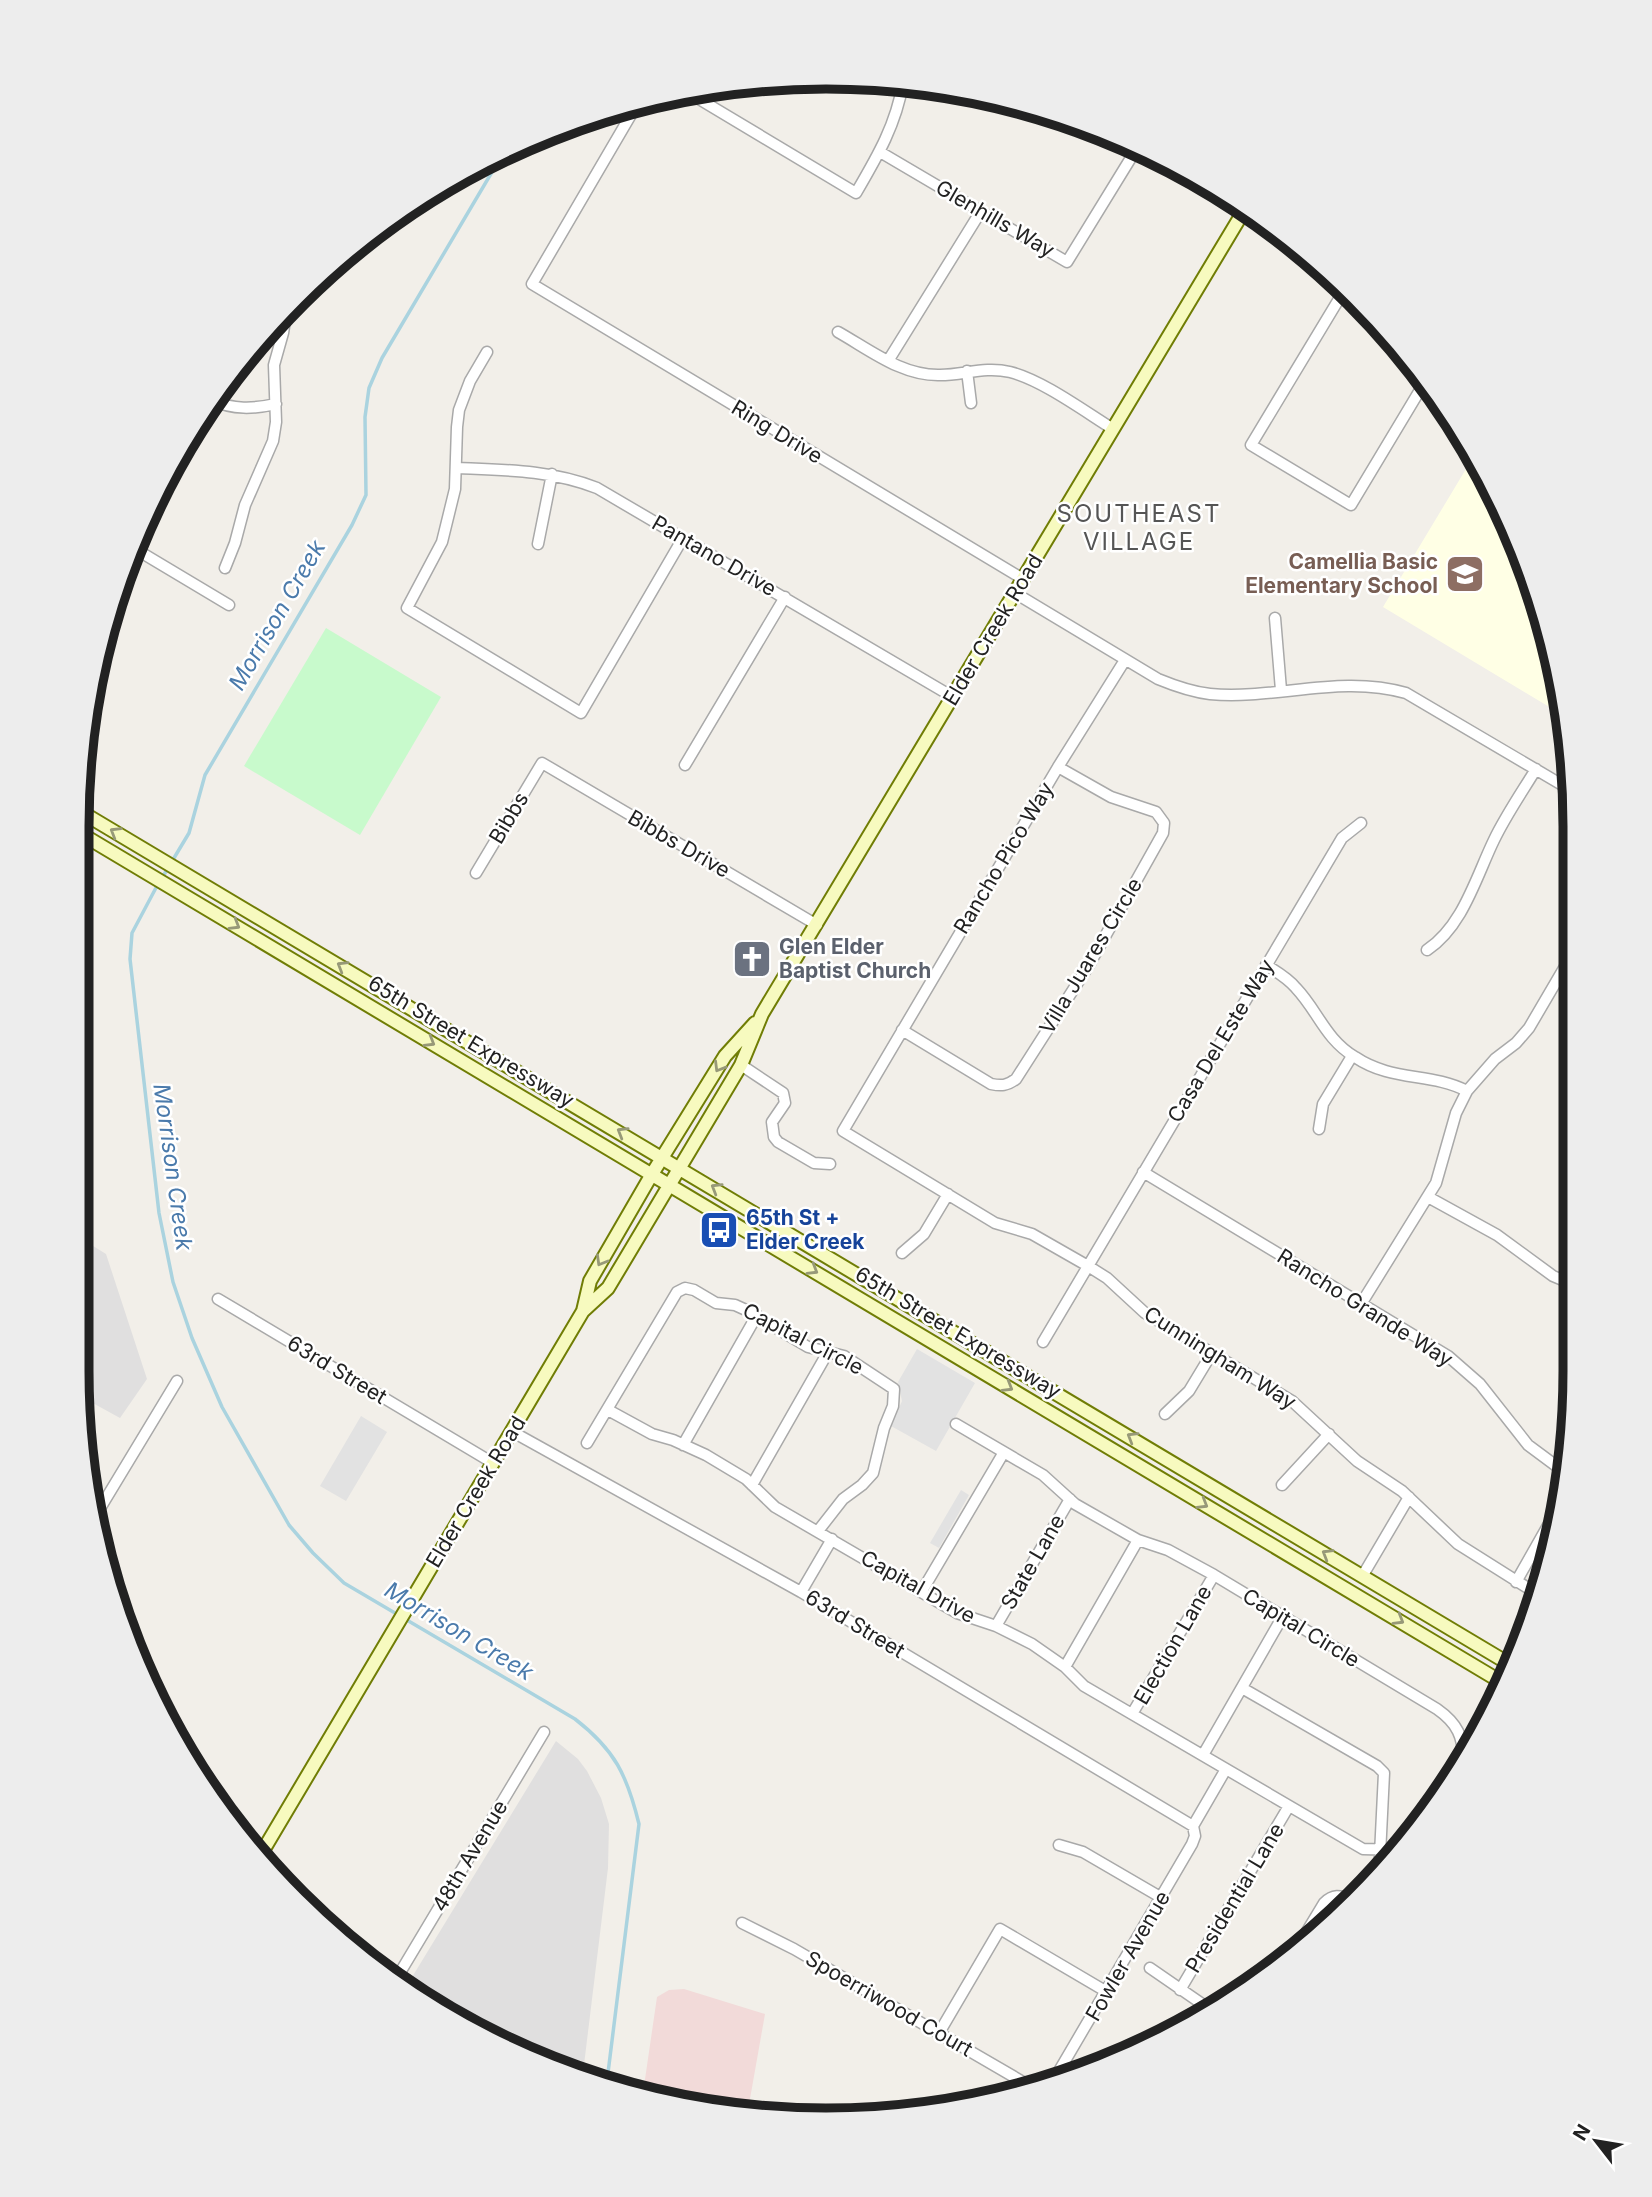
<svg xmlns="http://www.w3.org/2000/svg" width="1652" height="2197" font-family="Inter,sans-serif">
	<rect width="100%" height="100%" fill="#f2efe9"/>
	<path fill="#e0dfdf" d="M77 1236 106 1254 147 1379 120 1418 80 1396 77 1371Z
		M556 1741 578 1759 587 1771 601 1798 609 1824 608 1868 583 2073 494 2043 406 1987Z"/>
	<path fill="#f2dad9" d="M684 1989 765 2014 748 2110 679 2106 643 2093 657 1997 669 1990Z"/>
	<path fill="#ffffe5" d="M1472 459 1518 540 1566 717 1383 607Z"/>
	<path fill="#c8facc" d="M326 628 441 697 360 835 244 766Z"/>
	<path fill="#e2e2e2" d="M917 1349 975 1383 936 1451 891 1426 902 1401 898 1382Z
		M361 1416 387 1432 346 1501 320 1486Z
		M961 1490 969 1495 939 1548 930 1543Z"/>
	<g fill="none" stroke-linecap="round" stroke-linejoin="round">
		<path stroke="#aad3df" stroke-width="3.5" d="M162 878 189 833 205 775 352 525 366 495 365 417 369 388 382 358 505 150
			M158 884 132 933 130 959 159 1213 173 1282 192 1338 222 1407 289 1525 313 1553 344 1583 575 1719C615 1750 627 1775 639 1824L607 2081"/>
		<g stroke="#a9a9a9" stroke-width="13">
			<path id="street" d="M689 93 856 193C877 157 896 125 903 83
				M639 101 532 284 1023 579
				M880 152 1067 262 1137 148
				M1345 289 1251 445 1351 505 1426 380
				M838 332C870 350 902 376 940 375 964 375 985 366 1010 372 1042 380 1084 411 1113 429
				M487 352 470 381 459 410 457 427 455 489 442 542 407 608 581 713 683 538
				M888 361 981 211
				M967 371 971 403
				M211 400C234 410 253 409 276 404
				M457 468C506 470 551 470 597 488L953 697
				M538 544 552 474
				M132 547 229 605
				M225 568 235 543 245 505 273 441 276 422 274 365 283 333 286 314 284 312
				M1015 593 1158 679C1175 686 1192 692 1210 694 1276 700 1340 674 1406 693L1569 789
				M1275 618 1281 690
				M1125 660 1058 767 843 1131 995 1223 1032 1234 1088 1266 1107 1278 1145 1313 1292 1401 1357 1461 1402 1491 1458 1544 1539 1595
				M685 765 785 597
				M476 873 542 763 817 925
				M1427 950C1463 926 1476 877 1494 840 1506 815 1522 792 1536 769
				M1266 965C1277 972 1288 978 1296 988 1318 1011 1325 1039 1355 1057 1392 1082 1430 1072 1467 1091
				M902 1030 991 1084C1001 1086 1007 1086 1016 1079L1089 965 1163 833 1164 823 1156 812 1111 797 1058 767
				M741 1065 783 1093 785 1103 772 1122 774 1137 778 1142 814 1163 830 1164
				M1319 1129 1323 1104 1352 1056
				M1143 1172 1448 1356 1480 1384 1528 1445 1563 1471
				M1428 1197 1497 1235 1553 1276 1572 1284
				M902 1253 924 1234 948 1194
				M218 1299 493 1463
				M1361 1304 1436 1183 1456 1113 1467 1091 1495 1059 1516 1043 1529 1028 1570 958
				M1043 1342 1342 838 1361 823
				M608 1410 652 1434 673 1440 706 1455 746 1479 775 1507 957 1613 996 1626 1032 1644 1065 1667 1084 1686 1363 1849 1400 1850
				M1165 1414 1189 1391 1212 1353
				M956 1424 1043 1475 1075 1504 1138 1540 1168 1550 1214 1575 1437 1709C1457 1723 1464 1737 1463 1761
				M511 1431 801 1592 1193 1826
				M587 1443 677 1292 685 1288 694 1290 716 1303 735 1305 746 1310 808 1347 844 1356 894 1389 893 1406 884 1428 873 1473 862 1485 843 1499 818 1531
				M683 1445 757 1315
				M752 1485 828 1352
				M1282 1485 1329 1434
				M96 1515 177 1381
				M1363 1575 1409 1497
				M1516 1582 1554 1515
				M922 1591 1004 1452
				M801 1592 832 1539
				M996 1626 1070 1499
				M1065 1667 1138 1540
				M1242 1688 1377 1766 1384 1773 1379 1875
				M1132 1714 1214 1575
				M1203 1755 1283 1616
				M1193 1826 1226 1769
				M1059 1845 1083 1852 1162 1898
				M742 1923 794 1949 1035 2089
				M1292 1956 1324 1903C1333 1894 1340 1895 1351 1900
				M1150 1968 1208 2008
				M395 1981 544 1732
				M1180 1990 1289 1806
				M939 2033 1000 1929 1107 1992
				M1052 2083 1192 1844 1195 1836 1193 1826"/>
		</g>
		<g stroke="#707d05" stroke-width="16">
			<path id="secondary" d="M78 810 1511 1665
				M78 832 1503 1683
				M583 1311 608 1288 741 1065 762 1014 1245 209
				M261 1854 583 1311 590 1281 652 1174 725 1056 755 1023"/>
		</g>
		<use href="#street" stroke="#fff" stroke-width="10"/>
		<use href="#secondary" stroke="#f7fabf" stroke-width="12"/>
	</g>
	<defs><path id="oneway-chevron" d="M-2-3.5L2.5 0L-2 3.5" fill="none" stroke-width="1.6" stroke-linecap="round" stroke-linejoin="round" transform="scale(1.75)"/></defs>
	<g stroke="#979978">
		<use href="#oneway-chevron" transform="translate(115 832) rotate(-149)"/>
		<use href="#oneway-chevron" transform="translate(235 925) rotate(31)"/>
		<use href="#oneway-chevron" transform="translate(342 966) rotate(-149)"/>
		<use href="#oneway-chevron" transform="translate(430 1042) rotate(31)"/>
		<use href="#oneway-chevron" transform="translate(719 1067) rotate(121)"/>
		<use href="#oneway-chevron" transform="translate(622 1132) rotate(-149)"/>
		<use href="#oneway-chevron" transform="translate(716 1188) rotate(-149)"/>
		<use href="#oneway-chevron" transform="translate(601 1261) rotate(120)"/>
		<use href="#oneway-chevron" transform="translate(813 1270) rotate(31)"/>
		<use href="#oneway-chevron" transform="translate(1008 1387) rotate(31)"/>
		<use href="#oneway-chevron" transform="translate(1132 1437) rotate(-149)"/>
		<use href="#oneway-chevron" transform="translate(1203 1504) rotate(31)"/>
		<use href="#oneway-chevron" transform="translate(1327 1554) rotate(-149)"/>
		<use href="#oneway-chevron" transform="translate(1399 1620) rotate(31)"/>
	</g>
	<defs>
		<g id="school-square" transform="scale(2.0125)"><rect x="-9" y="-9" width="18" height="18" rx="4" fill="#8d6e63" stroke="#fff"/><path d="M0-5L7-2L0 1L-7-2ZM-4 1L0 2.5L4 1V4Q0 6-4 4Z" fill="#fff"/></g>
		<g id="church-square" transform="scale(2.0125)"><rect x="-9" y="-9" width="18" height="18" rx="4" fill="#6b7280" stroke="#fff"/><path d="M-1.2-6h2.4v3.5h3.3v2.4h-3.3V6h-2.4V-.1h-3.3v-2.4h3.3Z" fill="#fff"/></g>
		<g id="bus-square" transform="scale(2.0125)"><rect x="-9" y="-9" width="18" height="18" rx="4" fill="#1a4fb4" stroke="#fff"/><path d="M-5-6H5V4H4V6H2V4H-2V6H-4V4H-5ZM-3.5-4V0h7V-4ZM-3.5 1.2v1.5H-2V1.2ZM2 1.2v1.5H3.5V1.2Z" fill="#fff"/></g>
	</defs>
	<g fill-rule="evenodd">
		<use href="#school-square" x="1465" y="574"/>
		<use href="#church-square" x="752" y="959"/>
		<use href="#bus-square" x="719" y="1230"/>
	</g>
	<g text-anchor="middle" stroke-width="5" stroke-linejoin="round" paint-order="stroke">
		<g font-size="21" fill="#222" stroke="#fff">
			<text transform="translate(995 219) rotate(30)" y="7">Glenhills Way</text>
			<text transform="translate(777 432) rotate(31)" y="7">Ring Drive</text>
			<text transform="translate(714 556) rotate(30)" y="7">Pantano Drive</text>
			<text transform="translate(993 630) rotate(-59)" y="7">Elder Creek Road</text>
			<text transform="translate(509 818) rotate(-59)" y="7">Bibbs</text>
			<text transform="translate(679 844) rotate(30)" y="7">Bibbs Drive</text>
			<text transform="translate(1004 858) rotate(-59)" y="7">Rancho Pico Way</text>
			<text transform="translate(1091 956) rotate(-59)" y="7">Villa Juares Circle</text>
			<text transform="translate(1221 1041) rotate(-59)" y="7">Casa Del Este Way</text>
			<text transform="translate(471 1042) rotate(31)" y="7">65th Street Expressway</text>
			<text transform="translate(1365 1308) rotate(32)" y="7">Rancho Grande Way</text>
			<text transform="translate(958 1333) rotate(31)" y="7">65th Street Expressway</text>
			<text transform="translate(803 1339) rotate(27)" y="7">Capital Circle</text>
			<text transform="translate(1220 1358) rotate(32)" y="7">Cunningham Way</text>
			<text transform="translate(337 1370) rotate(31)" y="7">63rd Street</text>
			<text transform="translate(476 1492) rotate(-59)" y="7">Elder Creek Road</text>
			<text transform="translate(1033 1562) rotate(-60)" y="7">State Lane</text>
			<text transform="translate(918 1587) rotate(29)" y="7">Capital Drive</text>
			<text transform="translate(855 1624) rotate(31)" y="7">63rd Street</text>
			<text transform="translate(1301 1628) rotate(31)" y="7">Capital Circle</text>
			<text transform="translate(1173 1645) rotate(-60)" y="7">Election Lane</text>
			<text transform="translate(470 1856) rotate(-59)" y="7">48th Avenue</text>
			<text transform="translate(1235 1898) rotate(-59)" y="7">Presidential Lane</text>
			<text transform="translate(1128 1956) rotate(-60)" y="7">Fowler Avenue</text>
			<text transform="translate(889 2004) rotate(30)" y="7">Spoerriwood Court</text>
		</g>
		<g font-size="21" font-weight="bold" fill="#785e54" stroke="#fff" text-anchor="end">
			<text x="1438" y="569">Camellia Basic<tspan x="1438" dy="24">Elementary School</tspan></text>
		</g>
		<g font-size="21" font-weight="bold" fill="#5b616d" stroke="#fff" text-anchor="start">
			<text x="779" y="954">Glen Elder<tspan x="779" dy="24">Baptist Church</tspan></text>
		</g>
		<g font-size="21" font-weight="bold" fill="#164399" stroke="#fff" text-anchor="start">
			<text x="746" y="1225">65th St +<tspan x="746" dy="24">Elder Creek</tspan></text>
		</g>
		<g font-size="23" font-style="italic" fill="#4a7aab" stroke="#fff">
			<text transform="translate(277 615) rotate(-60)" y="8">Morrison Creek</text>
			<text transform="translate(173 1167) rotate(82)" y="8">Morrison Creek</text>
			<text transform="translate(459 1631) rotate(31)" y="8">Morrison Creek</text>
		</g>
		<g font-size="24" letter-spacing="2" fill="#555" stroke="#fff">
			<text x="1139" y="522">SOUTHEAST<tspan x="1139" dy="28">VILLAGE</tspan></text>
		</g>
	</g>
	<path d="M0 0H1652V2197H0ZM826 89H826A737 737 0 0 1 1563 826V1371A737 737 0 0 1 826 2108H826A737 737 0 0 1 89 1371V826A737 737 0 0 1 826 89Z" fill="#ededed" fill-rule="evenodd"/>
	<path fill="none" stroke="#222" stroke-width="9" d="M826 89H826A737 737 0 0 1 1563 826V1371A737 737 0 0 1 826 2108H826A737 737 0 0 1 89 1371V826A737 737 0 0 1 826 89Z"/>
	<g transform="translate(1596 2141) rotate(301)" stroke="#ffffff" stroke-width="5" paint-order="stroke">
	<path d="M0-5L12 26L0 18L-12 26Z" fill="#222222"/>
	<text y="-10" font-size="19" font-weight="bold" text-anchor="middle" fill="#222222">N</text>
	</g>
</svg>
